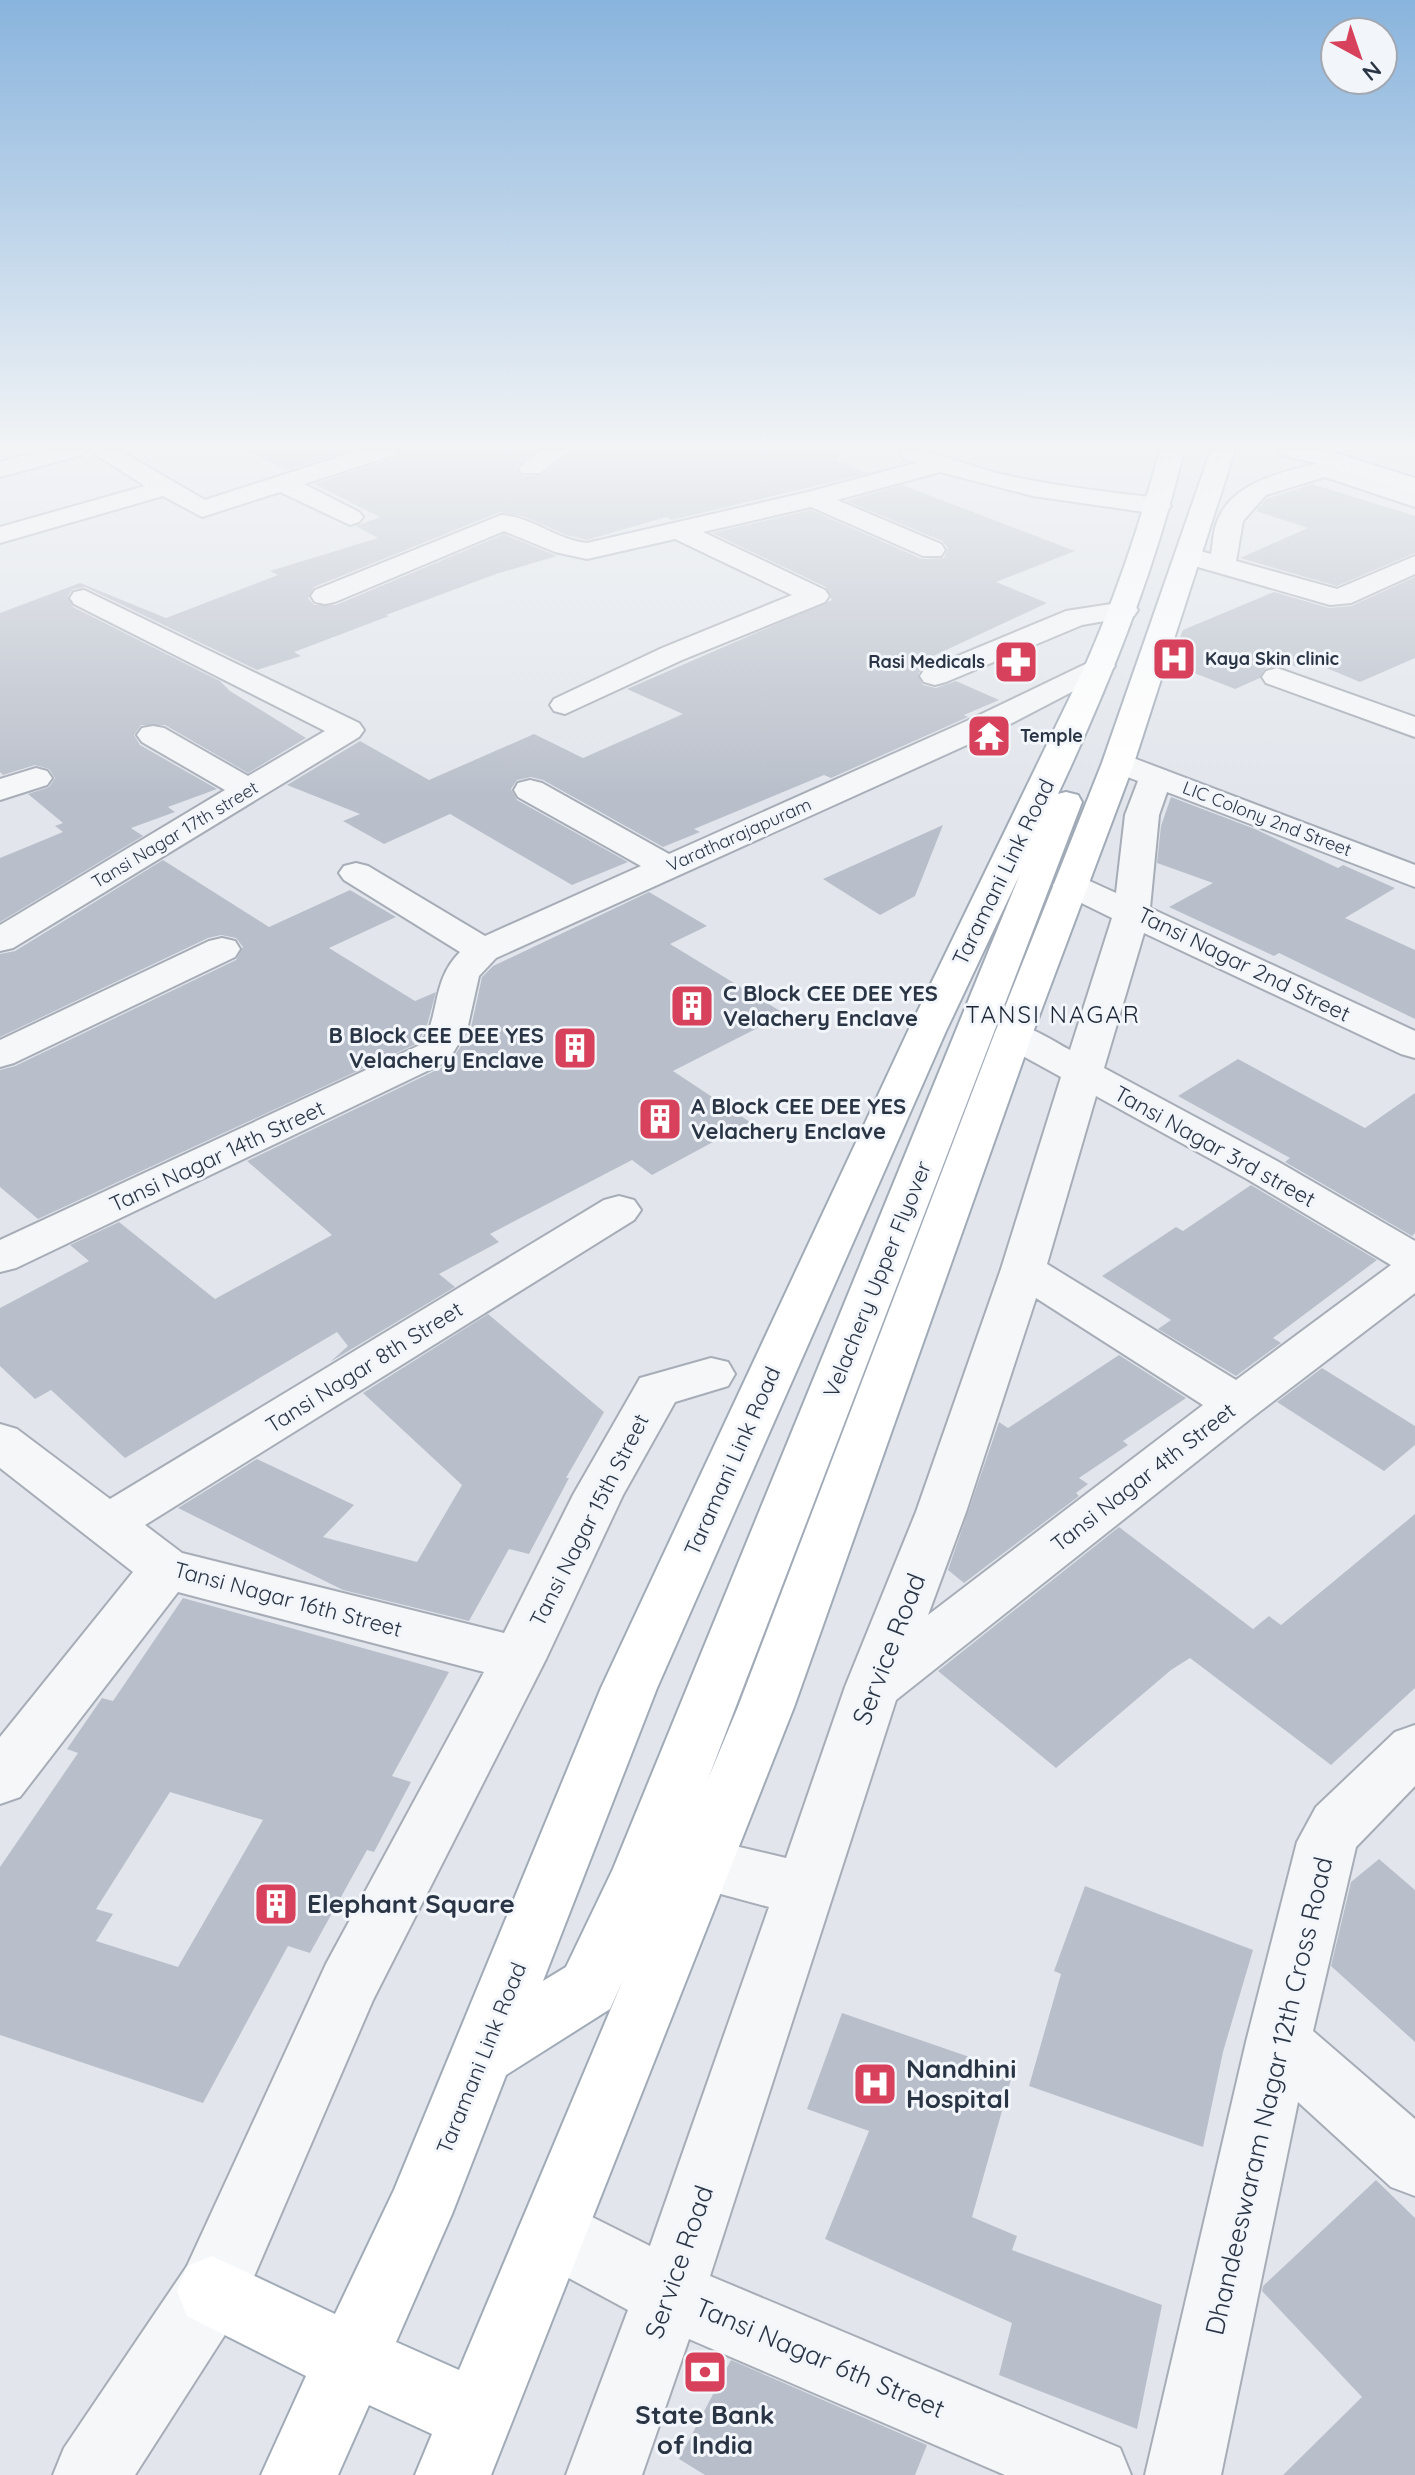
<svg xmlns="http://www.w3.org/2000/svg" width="1415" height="2475" font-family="Quicksand,sans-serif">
	<rect width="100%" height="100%" fill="#e2e6ec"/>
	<path fill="#b9bfca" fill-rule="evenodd" d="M246 450H349L287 470Z
		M401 450H536L516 467 522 476 542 475 573 450H839L837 461 869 473 672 520 666 517 587 540 566 535 525 517 500 512 314 587 308 598 314 605H336L504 534 557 556 496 574 386 615 389 616 294 652 301 656 257 670 85 587 73 589 68 596 73 607 220 681 230 691 306 738 248 773 165 725H141L134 735 140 745 217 789 168 807 175 812 131 828 143 836 0 922V858L63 832 55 826 63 823 28 794 49 787 55 778 49 769 35 765 3 775 0 772V613L80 583 166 618 278 575 270 571 378 538 356 526 380 517 314 484 395 458Z
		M1312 484 1415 516V553L1337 586 1240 558 1308 528 1256 511 1266 499Z
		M902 485 1075 551 996 582 1047 603 916 664 924 667 918 674 923 685 936 688 956 681 999 700 964 715 968 717 831 778 824 775 694 829 700 832 663 847 543 780 531 777 517 780 511 789 517 800 628 862 572 885 450 814 384 844 343 821 360 814 287 785 360 741 429 780 534 734 583 758 683 714 627 689 832 600 826 587 712 533 811 510 922 559 944 558 948 548 942 541 846 501Z
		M1415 577V658L1360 682 1312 662 1299 668 1289 664 1265 668 1260 678 1235 689 1169 663 1183 630 1274 592 1329 608 1351 606Z
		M1171 797 1255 829 1338 868 1343 865 1395 888 1345 918 1415 950V1019L1279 953 1274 956 1169 907 1213 883 1157 863 1161 826Z
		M943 825 915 896 880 915 823 879Z
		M163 860 269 927 350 890 396 917 329 948 415 1001 436 992 428 1022 418 1043 38 1219 0 1187V1070L15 1066 236 960 243 947 236 938 221 935 208 938 0 1037V954L15 951Z
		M649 892 707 926 670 944 785 1014 673 1071 750 1122 652 1175 632 1160 490 1234 499 1242 439 1274 455 1287 330 1362 348 1346 337 1332 125 1458 51 1390 35 1399 0 1366V1308L89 1261 70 1245 119 1222 215 1299 332 1235 247 1161 449 1064 470 1032 482 977 493 966Z
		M1238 1059 1365 1128 1415 1093V1233L1412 1236 1285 1162 1290 1158 1178 1096Z
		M1251 1185 1377 1260 1273 1338 1281 1343 1236 1376 1158 1329 1171 1320 1102 1276 1176 1227 1183 1231Z
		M488 1314 604 1412 566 1478H569L529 1554 509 1549 469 1621 343 1590 178 1508 257 1459 354 1505 323 1537 417 1562 462 1485 363 1393Z
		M1119 1355 1186 1398 1123 1441 1128 1445 1079 1478 1088 1484 1076 1493 1079 1496 964 1583 948 1570 999 1422 1008 1428Z
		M1322 1368 1415 1426V1445L1384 1471 1277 1402Z
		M1415 1514V1688L1331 1765 1190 1658 1171 1670 1056 1768 938 1671 1119 1527 1253 1629 1269 1616 1281 1625Z
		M183 1598 449 1672 392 1776 411 1782 374 1852 367 1850 310 1953 288 1946 203 2103 0 2035V1867L78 1753 67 1749 102 1698 113 1701ZM170 1792 263 1820 178 1967 96 1941 113 1914 96 1909Z
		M1379 1859 1415 1890V2042L1331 1966 1351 1882Z
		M1085 1886 1253 1950 1223 2052 1203 2147 1029 2086 1061 1974 1054 1971Z
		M842 2013 1013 2072 972 2217 1017 2236 1012 2250 1162 2305 1137 2429 999 2375 1012 2323 825 2239 869 2131 807 2109Z
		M1376 2180 1415 2218V2475H1283L1362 2397 1262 2291 1263 2286Z
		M731 2360 927 2445 915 2475H705L679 2459Z"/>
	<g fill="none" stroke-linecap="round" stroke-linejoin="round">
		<g stroke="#a7adb7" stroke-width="4">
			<path id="minor" d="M45 450H86L82 455 0 477V462Z
				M89 450H119L205 500 360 450H398L394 455 304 484 359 512 363 517 359 522 350 525 280 492 202 517 163 496 0 543V527L145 486Z
				M541 450H570L540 473H522L519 468Z
				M903 450C938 450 971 468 1005 475 1055 486 1107 492 1158 498L1167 501 1171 506 1167 511 1158 514 1033 496 940 472 837 500 941 544 945 550 941 556H923L811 507 703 532 825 590 829 596 825 602 682 660 565 714 554 711 550 705 554 699 662 648 792 595 675 539 587 559 555 552 504 531 335 602 325 604 315 602 311 596 315 590 501 515C533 517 556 540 587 543L808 492 916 463 904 459 901 454Z
				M1325 462 1415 491V507L1325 477 1266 495 1243 521 1236 561 1337 589 1415 556V574L1351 603 1330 605 1184 563 1180 557 1184 551 1193 549 1211 554C1213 544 1213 532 1217 522 1232 480 1287 471 1325 462Z
				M84 590 359 723 364 730 359 737 13 948 0 951V925L225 790 142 742 137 735 142 728 153 726 164 728 248 776 325 731 74 604 70 598 74 592Z
				M1124 602 1134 604 1138 610 1134 616 1082 625 946 682 935 685 924 682 920 676 924 670 1066 611Z
				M1100 657 1110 660 1115 666 1110 672 991 734 496 958 479 976 467 1030 448 1061 16 1268 0 1272V1240L420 1045C441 1018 430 982 460 952L344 880 339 873 344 866 356 863 368 866 485 936 641 866 518 797 514 790 518 783 530 780 542 783 669 854 969 720Z
				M1277 668 1415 717V737L1266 683 1262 677 1266 671Z
				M1128 756 1415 865V887L1167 792 1159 815 1150 908 1415 1031V1058L1401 1054 1144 933 1104 1068 1277 1161 1415 1241V1293L1254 1416 896 1700 710 2276 1120 2448 1131 2475H1005L689 2339 642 2475H566L628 2310 528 2256 517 2232 528 2208 552 2197 650 2246 769 1907 680 1883 671 1864 680 1845 701 1838 786 1858 845 1687 916 1512 1001 1269 1061 1077 999 1043 994 1035 999 1027C1026 1020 1047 1038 1070 1050L1112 918 1059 892 1053 885 1059 878 1071 874 1083 878 1116 893 1125 815 1138 781 1117 773 1112 766 1117 759ZM1096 1096 1247 1179 1391 1265 1236 1380 1047 1264ZM1036 1298 1203 1405 928 1615 966 1512Z
				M36 768 47 771 52 778 47 785 0 800V779Z
				M222 938 235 941 240 949 235 957 14 1063 0 1067V1040L209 941Z
				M619 1196 634 1200 641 1210 634 1220 145 1525 182 1553 504 1633 573 1495 640 1378 711 1358 728 1362 735 1374 728 1386 675 1402 623 1495 546 1659 373 2000 237 2316 135 2475H53L64 2448 187 2266 326 1964 484 1672 178 1592 20 1797 0 1804V1737L133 1572 0 1468V1424L17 1429 110 1499 604 1200Z
				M1415 1725V1786L1356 1847 1313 2031 1415 2119V2196L1391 2187 1298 2102 1221 2475H1145L1246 2042 1297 1842 1316 1807 1395 1732Z"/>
		</g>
		<g stroke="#a1abb8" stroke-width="4">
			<path id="major" d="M1160 450H1184C1155 571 1110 683 1058 794L1066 792 1078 795 1082 802 708 1779 738 1707 994 1035 1102 763 1211 450H1235L1134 763 1032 1035 794 1707 491 2475H415L432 2434 369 2405 338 2475H261L306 2376 187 2316 177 2291 187 2266 212 2256 335 2314 394 2190 601 1688 908 1031 1085 666C1116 596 1140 524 1160 450ZM1020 874 613 1869 566 1967 543 1981 657 1688 946 1031ZM623 1980 459 2370 396 2342 452 2214 506 2075 610 2009Z
				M1277 450H1325L1415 478V493L1325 465 1281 455Z"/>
		</g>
		<use href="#minor" fill="#f6f7f9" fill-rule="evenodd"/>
		<use href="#major" fill="#fff" fill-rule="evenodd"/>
	</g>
	<linearGradient id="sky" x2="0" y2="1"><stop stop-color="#89b4dd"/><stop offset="0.56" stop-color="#f2f4f6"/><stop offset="1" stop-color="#f2f4f6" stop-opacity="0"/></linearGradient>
	<rect width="1415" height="797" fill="url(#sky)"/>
	<defs>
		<g id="hospital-square" transform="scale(2.3)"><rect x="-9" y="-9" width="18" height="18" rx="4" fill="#d7415b" stroke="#f2f5f9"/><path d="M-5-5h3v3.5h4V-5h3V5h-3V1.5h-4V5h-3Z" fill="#fff"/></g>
		<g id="pharmacy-square" transform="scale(2.3)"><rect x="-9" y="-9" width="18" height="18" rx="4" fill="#d7415b" stroke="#f2f5f9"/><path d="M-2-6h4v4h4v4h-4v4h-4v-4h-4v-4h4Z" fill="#fff"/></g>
		<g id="temple-square" transform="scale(2.3)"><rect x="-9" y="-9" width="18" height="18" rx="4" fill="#d7415b" stroke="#f2f5f9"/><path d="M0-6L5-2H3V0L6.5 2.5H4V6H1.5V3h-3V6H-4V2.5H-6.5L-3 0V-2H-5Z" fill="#fff"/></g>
		<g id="building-square" transform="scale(2.3)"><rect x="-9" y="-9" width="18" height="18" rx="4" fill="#d7415b" stroke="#f2f5f9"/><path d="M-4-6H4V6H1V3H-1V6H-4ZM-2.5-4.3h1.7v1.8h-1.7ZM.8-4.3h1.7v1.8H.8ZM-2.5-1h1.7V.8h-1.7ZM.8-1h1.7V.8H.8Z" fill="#fff"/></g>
		<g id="bank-square" transform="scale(2.3)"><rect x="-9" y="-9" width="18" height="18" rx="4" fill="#d7415b" stroke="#f2f5f9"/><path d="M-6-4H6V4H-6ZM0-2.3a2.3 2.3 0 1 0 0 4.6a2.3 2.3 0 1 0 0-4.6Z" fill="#fff"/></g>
	</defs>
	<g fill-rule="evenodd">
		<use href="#hospital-square" x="1174" y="659"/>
		<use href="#pharmacy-square" x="1016" y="662"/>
		<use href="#temple-square" x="989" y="736"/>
		<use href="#building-square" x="692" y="1006"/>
		<use href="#building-square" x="575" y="1048"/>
		<use href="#building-square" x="660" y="1119"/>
		<use href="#building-square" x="276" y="1904"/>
		<use href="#hospital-square" x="875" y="2084"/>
		<use href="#bank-square" x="705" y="2372"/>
	</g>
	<g text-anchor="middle" stroke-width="6" stroke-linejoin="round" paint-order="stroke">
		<g font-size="18" font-weight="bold" fill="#293445" stroke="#f2f5f9" text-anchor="start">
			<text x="1205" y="665">Kaya Skin clinic</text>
			<text x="985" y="668" text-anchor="end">Rasi Medicals</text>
			<text x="1020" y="742">Temple</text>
		</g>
		<g font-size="18" fill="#293445" stroke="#f2f5f9">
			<text transform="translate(1267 819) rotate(21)" y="6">LIC Colony 2nd Street</text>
			<text transform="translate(175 835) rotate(-31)" y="6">Tansi Nagar 17th street</text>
			<text transform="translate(739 835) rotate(-24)" y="6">Varatharajapuram</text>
		</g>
		<g font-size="22" fill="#293445" stroke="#f2f5f9">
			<text transform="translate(1003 872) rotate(-64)" y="8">Taramani Link Road</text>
			<text transform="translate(1244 964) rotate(26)" y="8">Tansi Nagar 2nd Street</text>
			<text transform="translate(1215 1146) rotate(29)" y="8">Tansi Nagar 3rd street</text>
			<text transform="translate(217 1156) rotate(-25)" y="8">Tansi Nagar 14th Street</text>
			<text transform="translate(877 1279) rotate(-68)" y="8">Velachery Upper Flyover</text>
			<text transform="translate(364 1367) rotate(-32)" y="8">Tansi Nagar 8th Street</text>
			<text transform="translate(732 1461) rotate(-66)" y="8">Taramani Link Road</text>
			<text transform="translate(1143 1477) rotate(-38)" y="8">Tansi Nagar 4th Street</text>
			<text transform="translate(589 1520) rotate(-63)" y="8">Tansi Nagar 15th Street</text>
			<text transform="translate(288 1599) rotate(15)" y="8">Tansi Nagar 16th Street</text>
			<text transform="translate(481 2058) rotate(-68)" y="8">Taramani Link Road</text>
		</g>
		<g font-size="22" font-weight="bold" fill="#293445" stroke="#f2f5f9" text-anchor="start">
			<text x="723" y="1001">C Block CEE DEE YES<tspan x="723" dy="25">Velachery Enclave</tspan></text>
			<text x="544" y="1043" text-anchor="end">B Block CEE DEE YES<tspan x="544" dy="25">Velachery Enclave</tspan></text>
			<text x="691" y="1114">A Block CEE DEE YES<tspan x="691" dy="25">Velachery Enclave</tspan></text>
		</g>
		<g font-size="24" letter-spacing="2" fill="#1b2536" stroke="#f2f5f9">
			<text x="1053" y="1023">TANSI NAGAR</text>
		</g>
		<g font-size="26" fill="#293445" stroke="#f2f5f9">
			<text transform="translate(889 1649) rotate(-69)" y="9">Service Road</text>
			<text transform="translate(1269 2096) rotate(-77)" y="9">Dhandeeswaram Nagar 12th Cross Road</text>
			<text transform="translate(679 2262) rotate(-71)" y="9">Service Road</text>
			<text transform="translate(820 2358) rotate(23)" y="9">Tansi Nagar 6th Street</text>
		</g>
		<g font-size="26" font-weight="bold" fill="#293445" stroke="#f2f5f9" text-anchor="start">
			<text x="307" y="1913">Elephant Square</text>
			<text x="906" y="2078">Nandhini<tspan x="906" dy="30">Hospital</tspan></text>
			<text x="705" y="2424" text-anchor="middle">State Bank<tspan x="705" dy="30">of India</tspan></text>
		</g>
	</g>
	<g transform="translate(1359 56) rotate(140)"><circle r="38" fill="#f2f5f9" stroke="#a2a8b1" stroke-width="2"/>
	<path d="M0-6L14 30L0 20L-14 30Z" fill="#d7415b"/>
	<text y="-12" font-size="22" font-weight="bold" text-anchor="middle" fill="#293445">N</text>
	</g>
</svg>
